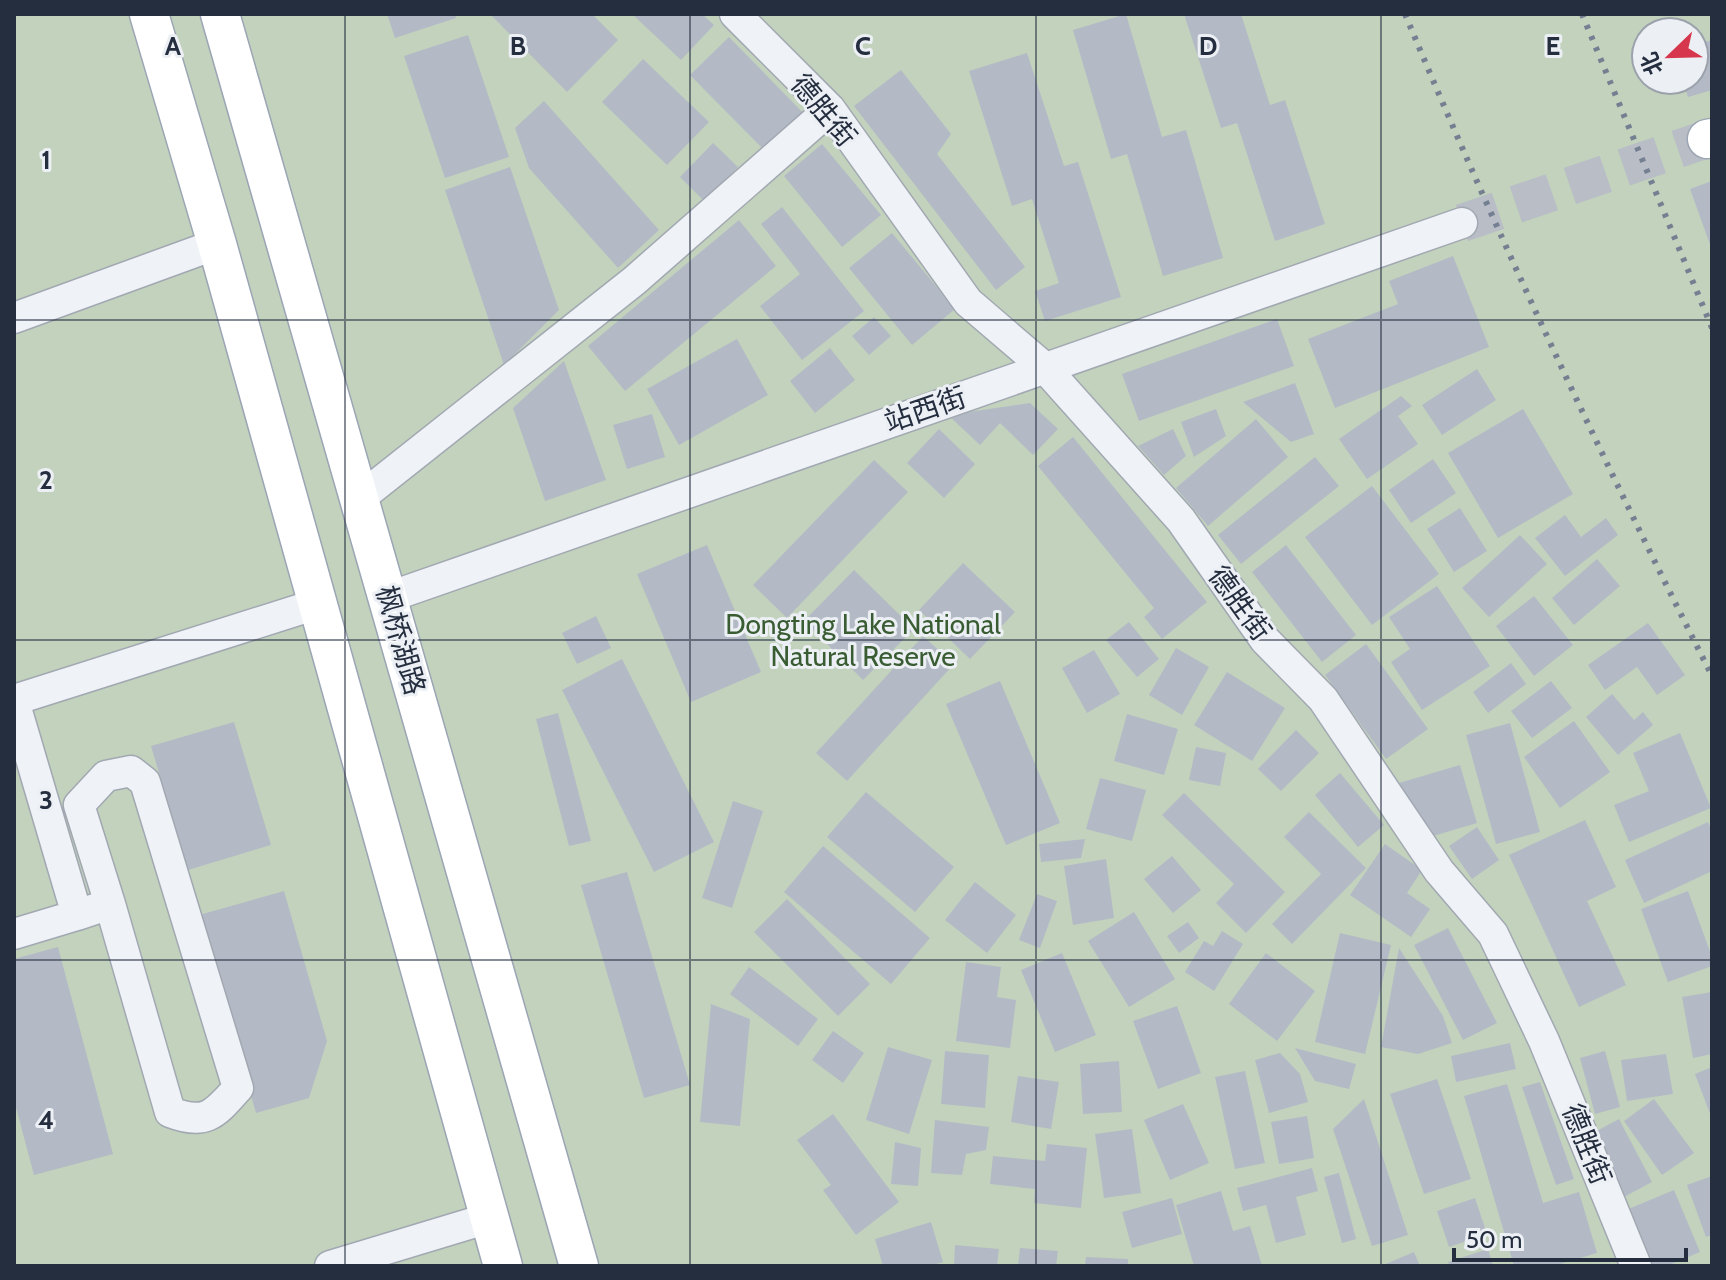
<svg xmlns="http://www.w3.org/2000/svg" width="1726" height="1280" font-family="Cabin,'Noto Sans SC',sans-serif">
	<rect width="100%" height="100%" fill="#dde1e8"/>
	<path fill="#c2d2bd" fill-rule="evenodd" d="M14 14H1712V1266H14ZM1646 32H1694V80H1646Z"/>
	<path fill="#b3bac5" d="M387 14H455L456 18 395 38Z
		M490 14H592L618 40 567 92Z
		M632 14H702L714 25 681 60Z
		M1126 14 1162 137 1186 130 1223 258 1163 276 1127 154 1111 159 1073 30Z
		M1184 14H1241L1270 105 1285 100 1325 224 1275 241 1237 123 1221 128Z
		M468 35 509 157 445 178 404 56Z
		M729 37 810 120 772 158 690 75Z
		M1712 40V90L1688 97 1682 80H1694V45Z
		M1027 53 1064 166 1078 162 1121 297 1045 321 1035 291 1059 283 1032 199 1012 206 969 71Z
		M643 59 709 122 667 165 602 102Z
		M901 70 951 134 937 154 1025 267 996 290 854 106Z
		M544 101 659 230 618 268 529 168 515 128Z
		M713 143 738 167 705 202 680 177Z
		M822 144 881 215 842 247 784 176Z
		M510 167 559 310 504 365 445 190Z
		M1712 181V250L1690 189Z
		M782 207 864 311 802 360 760 306 800 274 761 224Z
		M739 220 776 266 625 391 588 346Z
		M892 233 955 309 912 345 849 268Z
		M1453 256 1489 347 1335 408 1308 339 1398 304 1389 281Z
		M874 317 891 336 869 355 852 336Z
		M1277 319 1294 366 1139 421 1122 374Z
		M737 339 768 395 679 445 647 389Z
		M830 348 855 380 815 413 790 381Z
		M564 361 606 480 545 501 513 408Z
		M1477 369 1496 400 1442 435 1422 405Z
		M1295 383 1314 434 1291 442 1243 402Z
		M1401 396 1412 406 1398 416 1418 444 1367 479 1339 439Z
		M1030 403 1058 429 1033 455 1000 423 980 445 948 415Z
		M1216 409 1226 436 1194 457 1181 422Z
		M1523 409 1573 494 1498 538 1448 453Z
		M652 414 665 457 627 469 613 425Z
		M1256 419 1288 457 1208 526 1176 488Z
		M939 429 975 464 944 498 907 463Z
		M1173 429 1186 456 1164 475 1138 446Z
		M1073 437 1207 602 1162 639 1144 617 1154 608 1038 466Z
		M1315 457 1339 486 1241 564 1218 535Z
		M1433 459 1456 493 1411 523 1389 490Z
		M874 460 908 492 787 618 753 585Z
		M1372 486 1439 574 1372 625 1305 537Z
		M1460 508 1487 551 1454 572 1427 529Z
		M1565 515 1581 537 1606 518 1618 535 1565 576 1535 538Z
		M1520 535 1547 564 1489 617 1462 588Z
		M707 545 761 672 691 702 637 574Z
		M1286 545 1356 635 1322 662 1252 572Z
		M1597 559 1620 586 1574 625 1552 598Z
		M963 563 1015 612 970 659 919 610Z
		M854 570 914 629 863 680 804 621Z
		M1437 586 1490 666 1422 710 1391 662 1410 649 1389 617Z
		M1534 596 1573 645 1534 676 1496 626Z
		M596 616 611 648 577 664 562 633Z
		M1129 622 1159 659 1137 677 1106 640Z
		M1648 623 1685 675 1657 695 1637 667 1605 690 1588 665Z
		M923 636 954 664 847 781 816 753Z
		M1366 644 1428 729 1386 759 1325 675Z
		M1176 648 1209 667 1182 715 1149 695Z
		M1094 650 1120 694 1087 713 1062 668Z
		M622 659 714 842 654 872 562 690Z
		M1511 663 1526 684 1488 713 1473 692Z
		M1227 672 1285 708 1252 761 1194 725Z
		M1000 681 1060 823 1006 845 946 704Z
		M1551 681 1572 708 1532 738 1511 711Z
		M1612 694 1634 720 1643 712 1653 725 1618 755 1586 717Z
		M558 713 591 841 569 846 536 719Z
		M1127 714 1178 729 1164 775 1114 761Z
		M1574 721 1610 772 1560 808 1524 757Z
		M234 722 271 845 188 870 151 746Z
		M1510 723 1540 832 1496 844 1466 735Z
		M1296 730 1319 753 1281 791 1258 769Z
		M1680 733 1711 808 1629 842 1614 805 1649 791 1633 753Z
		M1196 747 1226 753 1220 786 1189 780Z
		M1460 765 1477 823 1430 837 1399 783Z
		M1340 773 1384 825 1358 847 1315 795Z
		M1100 778 1146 790 1132 841 1086 829Z
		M866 792 954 867 915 912 827 837Z
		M1184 793 1285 892 1246 933 1216 903 1234 884 1162 815Z
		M733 801 763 811 732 908 702 898Z
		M1309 812 1366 868 1292 944 1272 924 1321 874 1284 837Z
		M1585 820 1616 887 1587 901 1626 985 1579 1007 1509 855Z
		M1708 822 1712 831V871L1644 903 1625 860Z
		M1477 827 1499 860 1472 879 1449 846Z
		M1085 839 1081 858 1041 862 1039 844Z
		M1385 844 1422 870 1407 893 1430 909 1411 937 1350 895Z
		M823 846 930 938 891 984 784 892Z
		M1172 856 1201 890 1173 913 1144 879Z
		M1106 859 1114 918 1073 925 1064 866Z
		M627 872 690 1085 644 1098 581 885Z
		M975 882 1016 915 987 953 945 920Z
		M284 891 327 1041 309 1098 256 1113 199 915Z
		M1688 891 1712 957V966L1668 982 1641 909Z
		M1037 894 1057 901 1040 948 1019 940Z
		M787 899 870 984 838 1016 754 932Z
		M1134 912 1175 979 1129 1007 1088 941Z
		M1188 922 1199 938 1179 953 1167 936Z
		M1448 928 1497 1023 1463 1040 1414 945Z
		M1222 931 1243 944 1214 991 1185 972 1204 941 1213 946Z
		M1340 933 1391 945 1365 1054 1315 1042Z
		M58 947 113 1154 34 1175 14 1100V959Z
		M1399 948 1443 1016 1452 1043 1418 1054 1381 1047Z
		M1062 953 1096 1035 1055 1052 1021 970Z
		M1266 953 1315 991 1277 1041 1229 1004Z
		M966 962 1001 967 997 997 1016 1000 1010 1048 956 1041Z
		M749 967 818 1019 798 1046 730 994Z
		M1712 992V1054L1693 1058 1682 997Z
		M711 1004 750 1019 740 1126 700 1122Z
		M1177 1006 1201 1073 1158 1089 1133 1021Z
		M833 1031 864 1053 843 1083 812 1060Z
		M1510 1043 1516 1069 1456 1082 1451 1056Z
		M888 1047 932 1060 909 1134 866 1120Z
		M1295 1048 1356 1064 1349 1089 1315 1081Z
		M945 1051 989 1055 985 1108 941 1104Z
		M1605 1051 1620 1107 1595 1114 1580 1058Z
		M1280 1053 1300 1074 1308 1102 1269 1113 1255 1060Z
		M1666 1054 1673 1094 1627 1101 1621 1060Z
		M1119 1061 1122 1112 1083 1114 1080 1064Z
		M1712 1067V1119L1695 1074Z
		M1245 1071 1265 1163 1235 1169 1215 1077Z
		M1018 1076 1059 1082 1051 1129 1011 1122Z
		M1437 1079 1471 1179 1424 1194 1390 1094Z
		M1540 1082 1574 1179 1556 1185 1522 1087Z
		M1507 1084 1543 1203 1579 1192 1597 1253 1553 1266H1514L1464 1096Z
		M1364 1099 1408 1235 1372 1246 1333 1129Z
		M1654 1099 1694 1153 1662 1175 1624 1121Z
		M1183 1104 1209 1163 1170 1180 1144 1120Z
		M833 1114 899 1202 856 1235 823 1190 831 1185 797 1140Z
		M1307 1116 1314 1158 1279 1164 1271 1122Z
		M1619 1119 1652 1182 1624 1197 1591 1134Z
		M935 1120 989 1127 986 1150 966 1154 962 1175 931 1173Z
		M1132 1129 1141 1193 1104 1198 1095 1134Z
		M895 1142 921 1148 918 1186 891 1184Z
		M1047 1144 1087 1148 1081 1208 1034 1203 1035 1189 990 1184 993 1156 1045 1161Z
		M1312 1168 1318 1191 1296 1197 1306 1235 1276 1243 1266 1205 1243 1211 1237 1188Z
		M1339 1173 1356 1239 1342 1243 1324 1177Z
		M1712 1176V1235L1706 1237 1687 1185Z
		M1674 1190 1700 1252 1667 1266H1649L1626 1210Z
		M1221 1191 1233 1231 1250 1226 1262 1266H1194L1176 1205Z
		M1172 1198 1182 1234 1132 1248 1122 1212Z
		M1475 1198 1487 1234 1449 1247 1437 1211Z
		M931 1222 943 1262 929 1266H883L875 1239Z
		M955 1245 999 1249 997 1266H954Z
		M1020 1248 1058 1251 1056 1266H1018Z
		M1488 1249 1493 1266H1450L1448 1262Z
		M1414 1252 1420 1266H1381Z
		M1086 1257 1128 1259V1266H1085Z"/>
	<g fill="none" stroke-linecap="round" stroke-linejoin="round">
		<path stroke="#b8bdc6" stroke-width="38" stroke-dasharray="38 19" stroke-linecap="butt" d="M1462 223 1707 139"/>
		<g stroke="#a2a8b2" stroke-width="33">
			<path id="minor" d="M735 14 830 109 968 302 1045 368 1181 520 1265 640 1323 699 1439 871 1493 934 1544 1041 1636 1266
				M14 318 217 244
				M360 498 634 281 830 109
				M389 597 1462 223
				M14 700 317 604
				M14 701 77 915 14 934
				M77 915 110 904 170 1112C206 1126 215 1114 238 1088L145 782 131 771 106 776 79 805 110 904
				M330 1266 489 1218"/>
		</g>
		<g stroke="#9ba5b4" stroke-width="41">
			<path id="major" d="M149 14 217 244 503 1266
				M220 14 579 1266
				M1707 139 1712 138"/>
		</g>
		<use href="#minor" stroke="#eff2f6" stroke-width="30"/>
		<use href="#major" stroke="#fff" stroke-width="38"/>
		<path stroke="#757f92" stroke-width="6" stroke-dasharray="4 8" stroke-linecap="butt" d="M1405 14C1499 239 1602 459 1712 676
			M1582 14 1712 328"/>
	</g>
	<path fill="none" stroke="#252e3f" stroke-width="2" stroke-opacity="0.55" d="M345 14V1266M690 14V1266M1036 14V1266M1381 14V1266M14 320H1712M14 640H1712M14 960H1712"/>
	<g text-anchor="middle" stroke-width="6" stroke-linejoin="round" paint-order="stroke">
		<g font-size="28" fill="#252e3f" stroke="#ecf0f5">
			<text transform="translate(824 110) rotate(50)" y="10">德胜街</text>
			<text transform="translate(925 409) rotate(-19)" y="10">站西街</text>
			<text transform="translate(1240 603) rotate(54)" y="10">德胜街</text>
			<text transform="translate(401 640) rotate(74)" y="10">枫桥湖路</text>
			<text transform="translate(1587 1144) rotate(68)" y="10">德胜街</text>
		</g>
		<g font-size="28" fill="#395c32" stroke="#ecf0f5">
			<text x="863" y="634">Dongting Lake National<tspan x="863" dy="32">Natural Reserve</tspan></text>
		</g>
	</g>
	<g font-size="26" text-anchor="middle" font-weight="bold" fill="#252e3f" stroke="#ecf0f5" stroke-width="6" stroke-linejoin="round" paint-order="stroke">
		<text x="173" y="55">A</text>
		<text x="518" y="55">B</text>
		<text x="863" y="55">C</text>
		<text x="1208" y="55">D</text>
		<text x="1553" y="55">E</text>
		<text x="46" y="169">1</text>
		<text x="46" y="489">2</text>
		<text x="46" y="809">3</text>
		<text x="46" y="1129">4</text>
	</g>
	<rect width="1726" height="1280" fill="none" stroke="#252e3f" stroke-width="32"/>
	<g transform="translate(1670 56) rotate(247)"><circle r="38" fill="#ecf0f5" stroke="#9ca2ac" stroke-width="2"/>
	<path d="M0-6L14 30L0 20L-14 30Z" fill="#d7374c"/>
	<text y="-12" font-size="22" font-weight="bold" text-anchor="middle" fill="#252e3f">北</text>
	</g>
	<path d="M1454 1248v12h232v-12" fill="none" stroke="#252e3f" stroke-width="4"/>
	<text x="1466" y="1248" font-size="24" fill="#252e3f" stroke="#ecf0f5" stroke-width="6" paint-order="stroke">50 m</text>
</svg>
